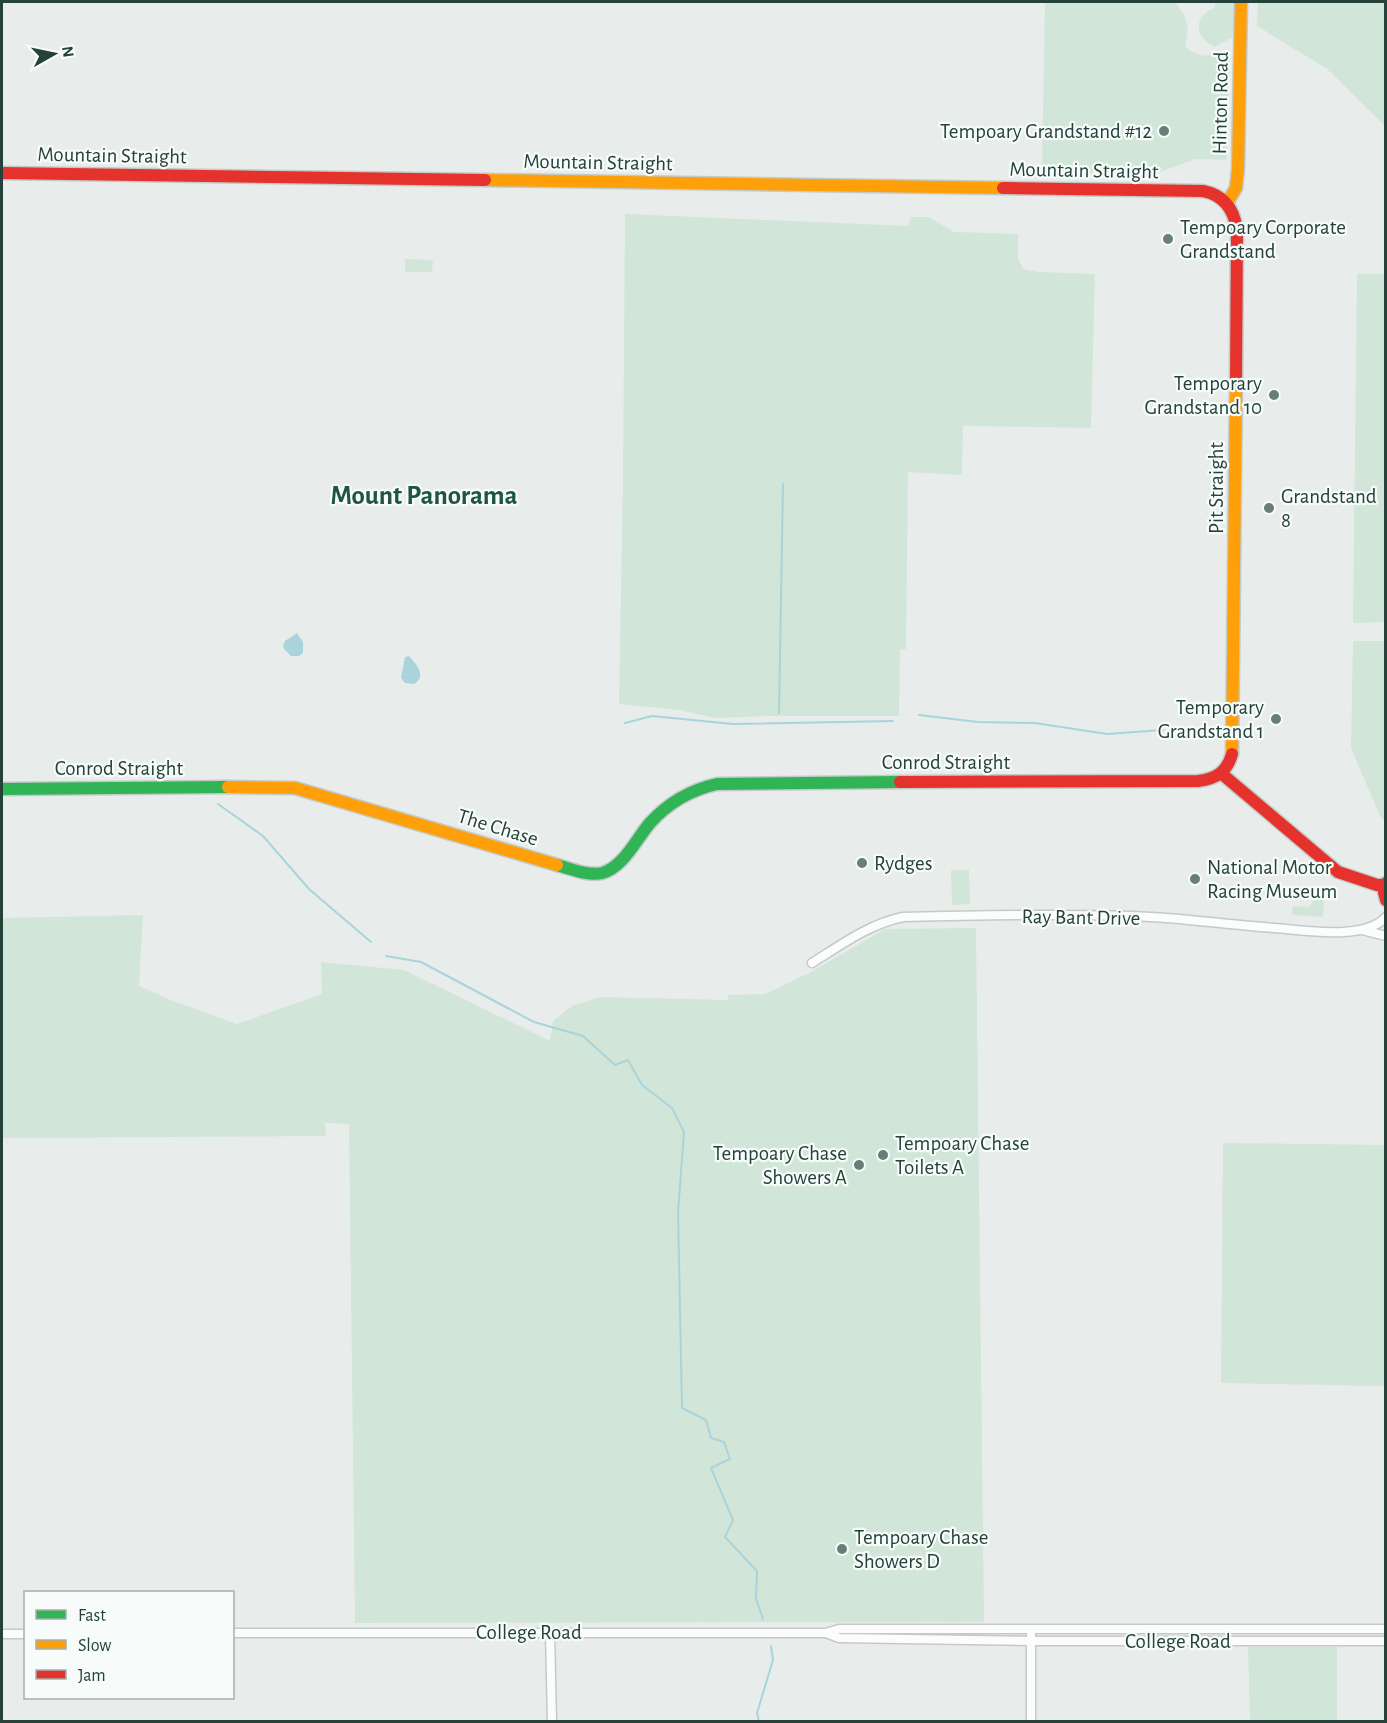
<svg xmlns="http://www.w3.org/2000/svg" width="1387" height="1723" font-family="'Alegreya Sans',sans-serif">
	<rect width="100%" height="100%" fill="#e8edeb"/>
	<path fill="#d1e6d8" d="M1045 2H1175C1188 19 1190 25 1185 46 1201 61 1212 56 1230 49L1227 160 1195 159 1155 174 1042 173Z
		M1216 2H1234L1233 37 1215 47C1195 39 1192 17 1214 8Z
		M1258 2H1385V126L1327 69 1257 26Z
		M625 214 908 226 911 217H929L954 232 1018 234V258L1023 269 1038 272 1095 274 1091 428 963 426 962 475 908 472 906 649 900 650 899 716H769L715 718 679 710 619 704 623 479Z
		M405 259 433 260 432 272H405Z
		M1357 274H1385V622L1353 623Z
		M1353 641H1385V821L1381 818 1351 748Z
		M951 870H969L970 904 952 905Z
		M1314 899 1324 900 1323 917 1292 915 1293 906 1309 907Z
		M143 915 139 986 173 1001 237 1024 322 994 321 962 404 970 550 1041 553 1021 572 1006 600 997 728 1000V995L765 994 811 972 885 929 976 928 984 1622 355 1623 349 1124 325 1123 326 1136 2 1138V918Z
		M1223 1143 1385 1145V1386L1221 1383Z
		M1248 1647H1337V1721H1250Z"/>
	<path fill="#a9d4db" d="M297 633 303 642V653L299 656H291L284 649 283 645 285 641Z
		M409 656C417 665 427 676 414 684L405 683 401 678 405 657Z"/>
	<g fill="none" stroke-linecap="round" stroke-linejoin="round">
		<path stroke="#a9d4db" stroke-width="2" d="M779 713 783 484
			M919 715 978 722 1035 723 1107 734 1163 730
			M625 723 652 716 733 724 893 721
			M218 804 263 836 309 889 371 942
			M386 956 421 962 534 1022 583 1036 615 1065 628 1060 642 1085 672 1108 684 1132 678 1212 682 1408 706 1420 711 1438 724 1442 730 1459 711 1468 733 1520 725 1537 757 1571 756 1599 763 1619
			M759 1722 757 1713 773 1660 771 1646"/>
		<g stroke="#c5cac8" stroke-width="11">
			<path id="street" d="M1362 930 1386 936
				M812 963C841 945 869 924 903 917 978 915 1055 914 1130 916 1179 917 1227 925 1275 928 1304 930 1364 941 1386 917
				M1031 1629V1722
				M550 1632 552 1722
				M232 1633H826L839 1629H1386
				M826 1633 839 1638 1031 1641H1386
				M2 1634H26"/>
		</g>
		<g stroke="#c3cbc8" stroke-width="15">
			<path id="fast" d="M2 789 228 787
				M557 865C571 869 588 876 602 873 623 868 637 838 650 823 669 802 690 790 717 784L900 782"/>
		</g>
		<g stroke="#c3cbc8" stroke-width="15">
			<path id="slow" d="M485 180 1003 188
				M1227 203 1236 188 1238 169 1241 2
				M1232 754 1236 385
				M228 787 295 788 557 865"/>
		</g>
		<g stroke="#c3cbc8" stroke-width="15">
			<path id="jam" d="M2 173 485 180
				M1003 188 1203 191C1224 195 1234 209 1237 230L1236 385
				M1222 774 1338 872 1377 885H1385
				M900 782 1198 781C1216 779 1227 772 1232 754
				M1386 883 1384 892 1386 900"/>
		</g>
		<use href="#street" stroke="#fcfcfc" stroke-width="8"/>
		<use href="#fast" stroke="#30b455" stroke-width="12"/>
		<use href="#slow" stroke="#ff9f0a" stroke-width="12"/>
		<use href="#jam" stroke="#e5322d" stroke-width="12"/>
	</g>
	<g fill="#697e78" stroke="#f7fbf9" stroke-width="2">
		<circle cx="1164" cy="131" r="6"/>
		<circle cx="1168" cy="239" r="6"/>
		<circle cx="1274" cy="395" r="6"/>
		<circle cx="1269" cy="508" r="6"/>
		<circle cx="1276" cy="719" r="6"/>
		<circle cx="862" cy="863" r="6"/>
		<circle cx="1195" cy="879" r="6"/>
		<circle cx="883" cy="1155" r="6"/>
		<circle cx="859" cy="1165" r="6"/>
		<circle cx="842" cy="1549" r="6"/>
	</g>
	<g text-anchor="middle" stroke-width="4.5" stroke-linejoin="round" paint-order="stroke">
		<g font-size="21" fill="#24423a" stroke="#f7fbf9">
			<text transform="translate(1220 103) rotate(-89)" y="7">Hinton Road</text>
			<text transform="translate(112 155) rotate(1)" y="7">Mountain Straight</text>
			<text transform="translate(598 162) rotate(1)" y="7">Mountain Straight</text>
			<text transform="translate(1084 170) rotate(1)" y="7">Mountain Straight</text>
			<text transform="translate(1216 488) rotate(-90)" y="7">Pit Straight</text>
			<text x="946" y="769">Conrod Straight</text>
			<text x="119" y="775">Conrod Straight</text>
			<text transform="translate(498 827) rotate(17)" y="7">The Chase</text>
			<text transform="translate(1081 917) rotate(1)" y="7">Ray Bant Drive</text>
			<text x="529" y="1639">College Road</text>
			<text x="1178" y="1648">College Road</text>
		</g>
		<g font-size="21" fill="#24423a" stroke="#f7fbf9" text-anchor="start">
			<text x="1152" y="138" text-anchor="end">Tempoary Grandstand #12</text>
			<text x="1180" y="234">Tempoary Corporate<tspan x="1180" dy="24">Grandstand</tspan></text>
			<text x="1262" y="390" text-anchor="end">Temporary<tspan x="1262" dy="24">Grandstand 10</tspan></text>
			<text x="1281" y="503">Grandstand<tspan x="1281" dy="24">8</tspan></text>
			<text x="1264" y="714" text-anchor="end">Temporary<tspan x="1264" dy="24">Grandstand 1</tspan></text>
			<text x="874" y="870">Rydges</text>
			<text x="1207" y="874">National Motor<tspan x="1207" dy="24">Racing Museum</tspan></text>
			<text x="895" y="1150">Tempoary Chase<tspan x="895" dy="24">Toilets A</tspan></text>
			<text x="847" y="1160" text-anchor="end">Tempoary Chase<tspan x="847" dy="24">Showers A</tspan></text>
			<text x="854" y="1544">Tempoary Chase<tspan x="854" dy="24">Showers D</tspan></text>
		</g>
		<g font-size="27" font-weight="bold" fill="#1f5548" stroke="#f7fbf9">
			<text x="424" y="504">Mount Panorama</text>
		</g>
	</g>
	<rect width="1387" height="1723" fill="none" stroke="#24423a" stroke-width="6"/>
	<rect x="24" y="1591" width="210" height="108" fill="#f7fbf9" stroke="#a3b1ad" stroke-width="1.5"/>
	<rect x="36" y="1610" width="30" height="9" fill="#30b455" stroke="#a3b1ad" stroke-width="1.5"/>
	<text x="78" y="1621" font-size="18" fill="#24423a">Fast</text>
	<rect x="36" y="1640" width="30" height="9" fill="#ff9f0a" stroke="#a3b1ad" stroke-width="1.5"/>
	<text x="78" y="1651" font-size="18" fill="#24423a">Slow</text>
	<rect x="36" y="1670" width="30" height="9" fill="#e5322d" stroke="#a3b1ad" stroke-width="1.5"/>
	<text x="78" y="1681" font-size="18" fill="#24423a">Jam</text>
	<g transform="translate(54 54) rotate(81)" stroke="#f7fbf9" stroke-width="4.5" paint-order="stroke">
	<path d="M0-4.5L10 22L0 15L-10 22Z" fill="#24423a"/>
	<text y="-9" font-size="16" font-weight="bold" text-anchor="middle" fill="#24423a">N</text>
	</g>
</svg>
